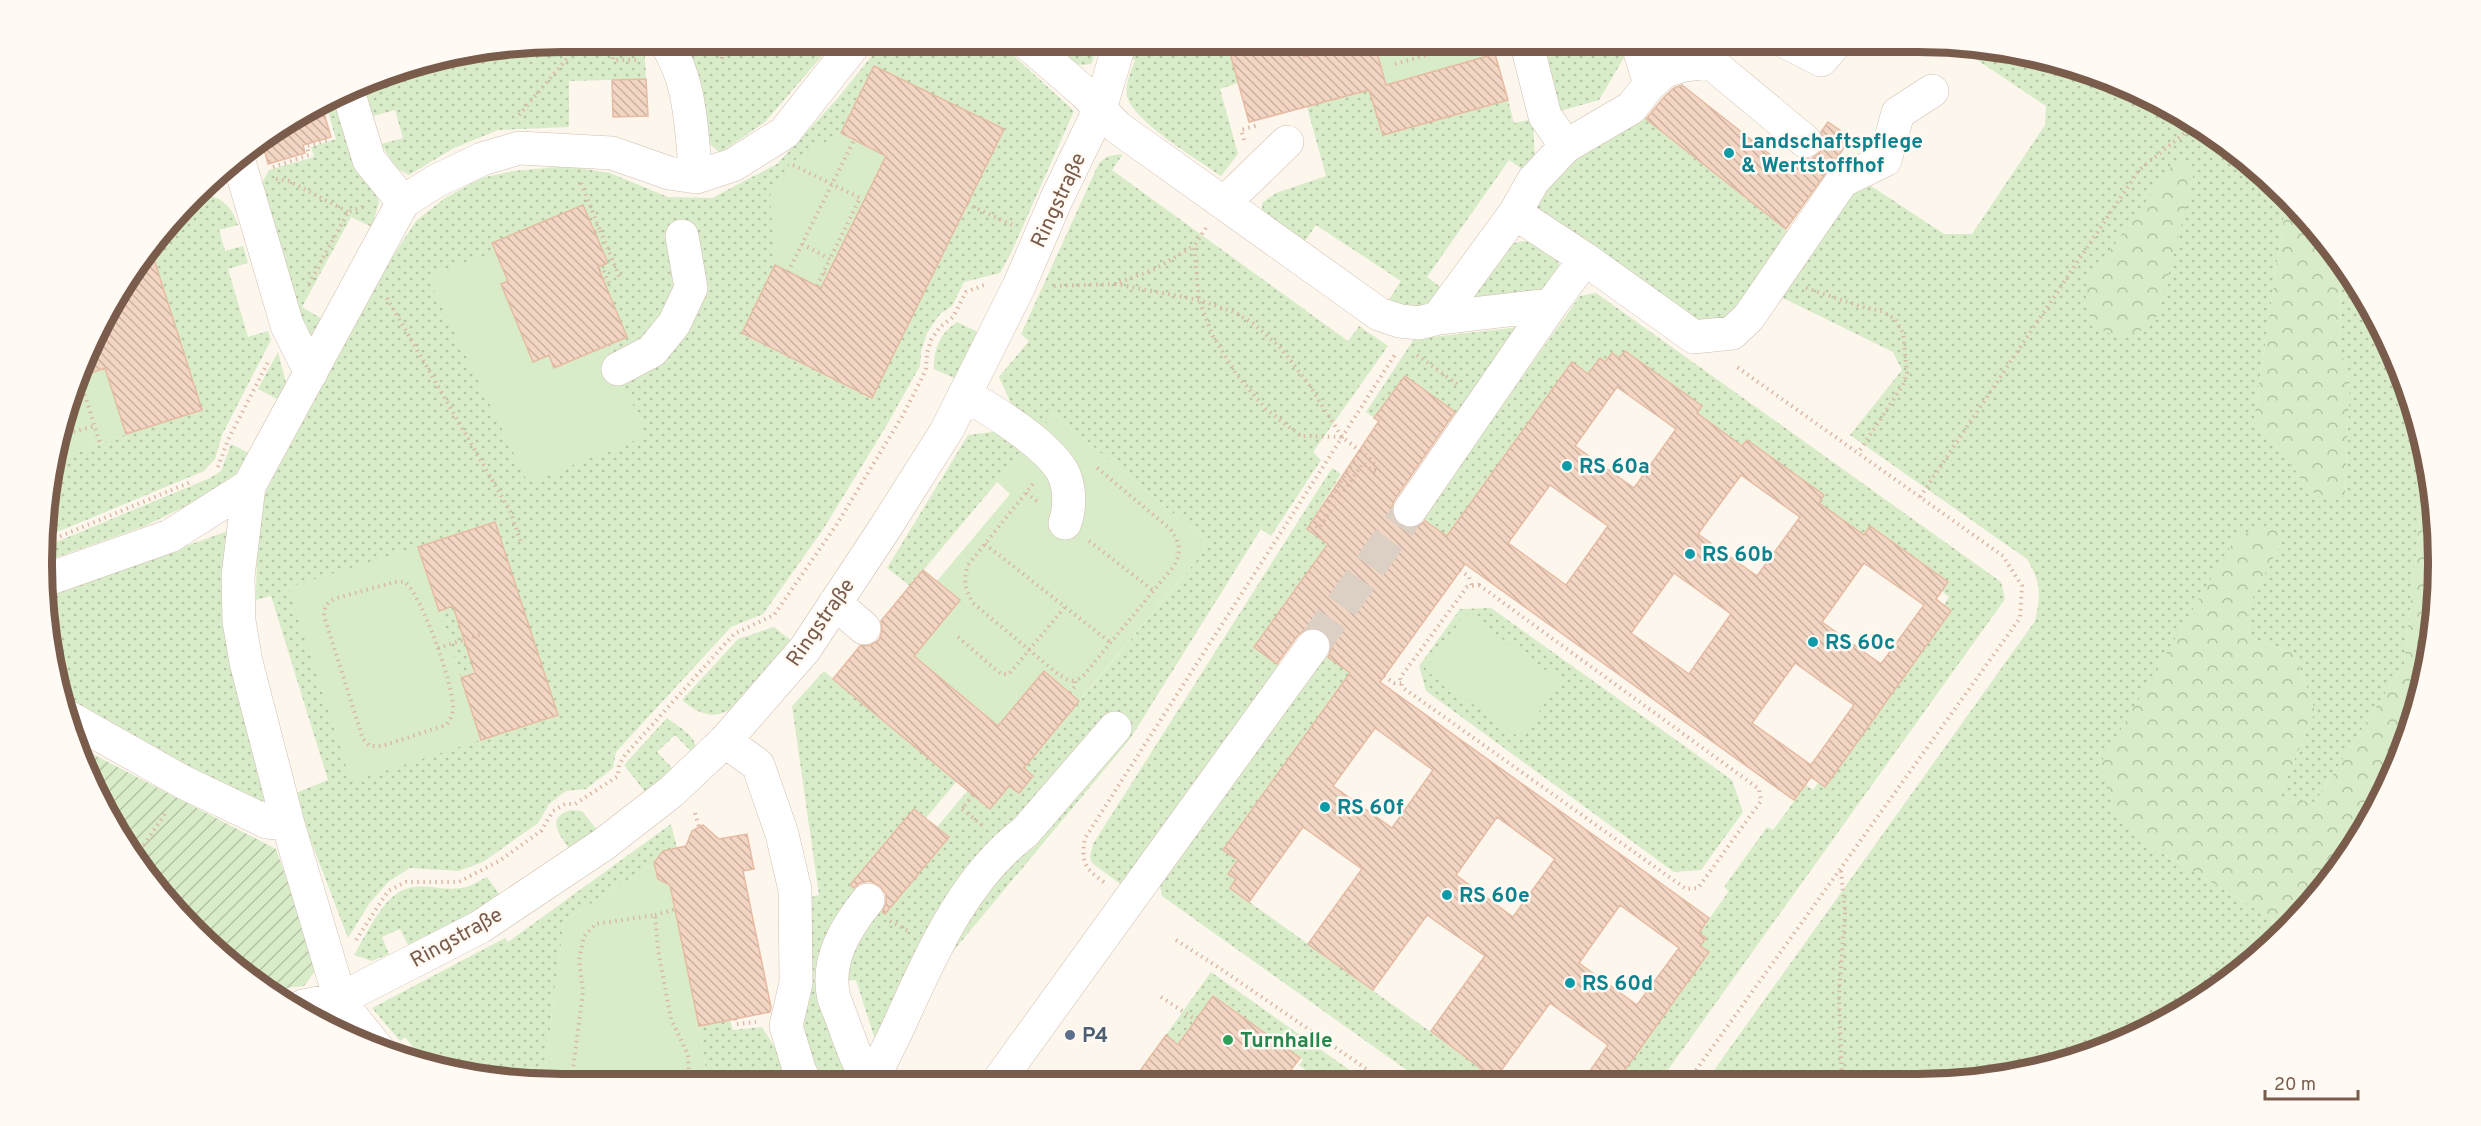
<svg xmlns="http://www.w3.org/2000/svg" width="2481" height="1126" font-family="Overpass,sans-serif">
	<defs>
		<pattern id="grass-dots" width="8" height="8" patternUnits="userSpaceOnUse" patternTransform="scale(1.5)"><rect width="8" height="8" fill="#d8ecc9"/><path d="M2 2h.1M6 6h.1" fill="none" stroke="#b4c2a5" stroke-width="1.8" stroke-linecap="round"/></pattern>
		<pattern id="forest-crowns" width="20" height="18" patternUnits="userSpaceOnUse" patternTransform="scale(1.5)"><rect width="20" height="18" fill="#d8ecc9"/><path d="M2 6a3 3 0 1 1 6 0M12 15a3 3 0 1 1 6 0" fill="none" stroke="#b4c2a5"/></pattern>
		<pattern id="garden-furrows" width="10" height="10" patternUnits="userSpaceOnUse" patternTransform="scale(1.5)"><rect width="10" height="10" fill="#d8ecc9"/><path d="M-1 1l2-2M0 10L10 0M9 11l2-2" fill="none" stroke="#b4c2a5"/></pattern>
		<pattern id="building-back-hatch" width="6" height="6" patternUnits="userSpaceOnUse" patternTransform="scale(1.5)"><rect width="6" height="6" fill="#f3d5c3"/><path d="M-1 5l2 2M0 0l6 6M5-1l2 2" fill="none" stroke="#cab0a1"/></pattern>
	</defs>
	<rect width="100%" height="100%" fill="#fdf6ec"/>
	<path fill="url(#grass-dots)" d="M563 42H644L646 79 569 81V127L498 130 454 148 409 175 396 168 381 144 403 138 395 110 373 116 362 87 369 85 368 82 395 70 406 68 409 76 472 57Z
		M682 42H695V49L770 46V42H834L765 122 720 153 706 141Z
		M883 42H999L1074 111 1012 251 1000 273 964 282 952 306 940 314 927 333 921 352 920 366 885 428 824 528 763 614 731 627 616 752 613 768 586 789 566 791 549 804 538 823 483 862 458 871 410 868 388 882 369 904 348 938 293 794 328 780 271 596 256 600 258 506 381 274 416 221 445 198 481 178 513 171 567 166 610 173 668 197 712 198 777 164 837 99Z
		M1047 42H1097L1092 63C1074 71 1060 53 1047 42Z
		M1133 42H1227L1238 83 1220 89 1238 154 1221 176C1199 160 1132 121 1127 96 1125 84 1131 71 1135 60L1128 58Z
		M1540 42H1627L1629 49 1599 100 1560 111Z
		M1956 46 2019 52 2117 82 2207 130 2287 196 2254 419 2316 496H2345L2350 374 2340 351 2341 261 2351 273 2399 363 2429 461 2431 486 2421 508 2404 664 2315 802 2278 799 2315 711 2295 654 2249 637 2247 608 2283 539 2269 524 2155 849 2285 926 2235 976 2118 1044 1986 1079 1707 1080 2035 621C2041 594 2041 583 2027 559L1850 435 1902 370 1893 352 1775 294 1854 189 1865 182 1944 234H1972L2045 125 2046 106Z
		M1369 90 1383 135 1508 100 1514 123 1533 119 1535 165 1528 173 1509 160 1427 277 1445 290 1421 311 1388 301 1401 281 1316 225 1303 244 1262 215V203L1276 193 1326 176 1307 107Z
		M338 96 379 202 372 227 351 217 302 307 322 319 313 334 307 336 260 187 269 170 314 157 311 147 336 139 325 102Z
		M1643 116 1794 236 1738 315 1719 325 1686 322 1537 212 1535 197 1566 159Z
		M1123 154 1112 170 1348 341 1359 326 1388 346 1313 452 1321 460 1271 536 1261 529 1130 739 944 962 879 1052 856 980 824 981 855 1083H817L802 1029 804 899 819 895 792 706 824 671 957 781 926 818 914 809 851 885 885 914 949 837 937 827 968 790 990 809 1009 786 1019 793 1033 776 1024 768 1210 544 1054 414 910 586 887 568 968 435 1000 431 1014 410 999 377 1029 341 1021 334 1099 163 1108 156Z
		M201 194C222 197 231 205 238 225L219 230 225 251 243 246 248 263 228 269 248 337 268 331 271 340 222 435 215 459 204 471 50 535 52 461 126 434 202 410 152 253Z
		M1523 241C1539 243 1566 254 1558 275 1557 281 1552 287 1549 292L1463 308 1511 244Z
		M1596 293 2001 582 2005 599 1660 1081H1617L1708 952 1700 946 1705 938 1699 933 1729 891 1724 887 1767 827 1773 830 1806 785 1813 790 1818 783 1825 787 1951 611 1944 605 1949 597 1942 591 1948 582 1870 527 1863 536 1819 503 1824 495 1748 440 1741 447 1697 413 1702 406 1612 353 1605 362 1600 358 1588 374 1572 362 1447 536 1421 518 1580 296Z
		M957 322 980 333 956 379 934 369C934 347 940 334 957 322Z
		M1529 326 1462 418 1405 376 1374 418 1366 412 1414 339Z
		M278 352 286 383 279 400 258 389Z
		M231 444 251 454 241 469 222 486 190 504 145 526 49 560V545L210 478 221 471Z
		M1332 468 1341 474 1309 525V530L1361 497 1254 647 1283 668 1127 889 1092 863 1090 857 1093 844Z
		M231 530 268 798 257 805 63 702 47 631 48 595Z
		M1491 608 1732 780 1743 812 1701 870 1674 872 1426 691 1419 666 1460 609Z
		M774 627 793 642C782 655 771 668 759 681 735 709 717 730 682 700L738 639Z
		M1324 654 1350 673 1223 849 1238 860 1229 874 1236 879 1230 888 1499 1081H1422L1162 896 1159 881Z
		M667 718C678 727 695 734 696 749L692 752 675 735 657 752 674 770 646 793 624 765Z
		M571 810 582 811 598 831 571 851C560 836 544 818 571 810Z
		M671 824 677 848 663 851 654 863 564 921 543 1082 461 1074 412 1059 410 1056 416 1051 405 1037 400 1041 372 1008 505 938 508 942Z
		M487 877 502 898 408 945 400 929 382 937 389 954 372 961 354 955C365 937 381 901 401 891 421 880 445 893 466 887 473 885 481 880 487 877Z
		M1211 972 1365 1081 1322 1082 1299 1065 1303 1060 1214 996 1178 1045 1166 1035Z
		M730 1020 733 1030 762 1027 797 1083 708 1084 699 1026Z"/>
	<path fill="url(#forest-crowns)" d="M2182 162C2191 166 2193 170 2193 180L2158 315C2127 356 2075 331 2088 281L2169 169 2175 163Z
		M2287 196 2341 261 2340 351 2350 374 2345 496H2316L2254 419Z
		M2431 486 2439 563 2429 664 2399 762 2332 880 2285 926 2155 849 2113 808 2100 764 2236 537 2270 524 2283 539 2247 608 2249 637 2295 654 2315 711 2278 799 2315 802 2404 664 2421 508Z"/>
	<path fill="#d8ecc9" d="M1300 42H1357L1304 57Z
		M1374 42H1538L1386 85Z
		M841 133 886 156 821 288 775 265 770 196 790 163Z
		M495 252 508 281 501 285 533 362 549 355 554 368 608 346 646 436 528 483 427 276Z
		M105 368 126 434 52 461 86 370 87 373Z
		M1054 414 1210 544 1079 701 1044 672 998 726 914 656 960 600 937 581 1010 494 997 482Z
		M418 547 481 740 351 782 289 587Z
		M1466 613 1561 681 1520 738 1425 670Z
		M654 863 658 879 670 885 699 1026 708 1084H563L543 1082 564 921Z"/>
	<path fill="url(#garden-furrows)" d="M77 746 276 849 318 967 304 986 275 989 220 955 112 823Z"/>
	<path fill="url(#building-back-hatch)" stroke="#e6bba3" stroke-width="1.5" fill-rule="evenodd" d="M1227 42H1300L1304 57 1357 42H1374L1386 85 1495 54 1508 100 1383 135 1369 90 1249 122Z
		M874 66 1004 129 872 398 742 333 775 265 821 288 886 156 841 133Z
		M646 79 648 116 613 117 612 80Z
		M1682 85 1792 172 1801 159H1811L1820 152 1824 144 1821 132 1828 122 1851 138 1786 229 1646 119 1664 97 1674 88Z
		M321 103 331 137 303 145 305 153 268 164 262 141 303 112Z
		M583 205 608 263 598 267 627 337 554 368 549 355 533 362 501 284 508 281 492 243Z
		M152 253 202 410 126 434 105 368 85 375 112 303Z
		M1625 351 1702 406 1697 413 1742 446 1747 440 1824 495 1819 503 1864 535 1870 526 1948 582 1936 599 1951 611 1825 787 1811 777 1794 800 1465 564 1380 682 1709 918 1699 933 1706 938 1700 946 1709 952 1617 1081H1583L1608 1045 1550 1003 1495 1079 1431 1031 1485 956 1427 915 1373 990 1308 944 1362 869 1303 827 1249 902 1230 888 1236 879 1228 874 1238 860 1223 850 1350 673 1328 657 1332 648 1330 639 1324 631 1315 627 1306 629 1298 635 1277 664 1254 647 1328 544 1307 529 1379 421 1374 418 1405 376 1455 412 1395 499 1391 508 1393 518 1399 525 1408 529 1418 527 1425 521 1447 536 1572 362 1588 374 1600 358 1605 362 1612 353 1619 358ZM1617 387 1676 429 1634 488 1575 446ZM1741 475 1800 517 1757 576 1698 534ZM1550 485 1608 526 1566 585 1508 543ZM1864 563 1924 605 1881 664 1822 622ZM1674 573 1731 614 1689 674 1631 633ZM1795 663 1854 705 1811 765 1752 723ZM1375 728 1433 770 1392 828 1333 786ZM1497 817 1555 859 1513 917 1456 875ZM1620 905 1679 948 1637 1005 1579 963Z
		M495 522 558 715 481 740 461 678 475 673 453 606 439 611 418 547Z
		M923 570 960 600 914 656 998 726 1044 671 1079 701 1024 768 1033 776 1019 793 1009 786 990 809 833 679 860 646 871 645 879 640 882 631 881 621Z
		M914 809 949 837 885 914 882 912 886 903V894L880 886 870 881 860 883 854 888 850 885Z
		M703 825 719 839 747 834 754 869 743 871 771 1007 770 1012 699 1026 670 885 658 879 654 863 663 851 686 846 692 831Z
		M1213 996 1300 1058 1282 1082H1132L1166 1035 1178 1045Z"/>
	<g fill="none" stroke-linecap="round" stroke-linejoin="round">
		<path stroke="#dcd0c4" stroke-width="33" stroke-dasharray="33 16" stroke-linecap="butt" d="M1313 646 1410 510"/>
		<g stroke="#d1beb0" stroke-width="34">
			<path id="minor" d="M665 42C692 81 691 132 696 177
				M1026 42 1085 93 1117 127 1379 314 1400 321 1419 323 1438 318 1551 305 1585 259 1515 213 1438 318
				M1637 42 1650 84
				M1786 42 1821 60 1837 42
				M1527 45 1545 116 1566 146
				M348 91 369 160 403 202
				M238 158 287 325 311 373
				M1224 203 1287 142
				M1515 213 1533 181 1566 146 1631 108 1650 84 1665 71 1684 65 1710 62 1805 141
				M1585 259 1694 337 1732 333 1749 317 1842 181 1885 160 1898 113 1932 91
				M618 369 652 351 674 324 691 288 682 236
				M964 395C991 409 1054 448 1065 477 1070 491 1070 509 1065 523
				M249 486 238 576 239 621 246 662 288 824 340 999 348 1012 378 1049
				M1410 510 1551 305
				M48 579 170 536 249 486 403 202 436 181 482 159 519 148 612 153 669 173 696 177 733 165 784 133 856 42
				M835 603 864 628
				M66 716 185 783 267 822 288 824
				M725 741 758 765 782 834 795 890 796 983 786 1026 800 1072 806 1083
				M868 900C846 927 825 961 834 998 838 1009 843 1021 847 1033 855 1053 857 1065 873 1081
				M303 1006 340 999 480 927 604 844 671 792 725 741 805 649 885 528 947 430 1019 286 1056 200 1100 109 1120 42
				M872 1083C880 1062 892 1042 901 1021 932 953 964 878 1025 832L1115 728
				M997 1083 1313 646"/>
		</g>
		<path stroke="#d9b8a5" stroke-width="4" stroke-dasharray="1.5 4.5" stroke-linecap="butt" d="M607 42 613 48V60H640
			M703 46H722V61
			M1395 64 1472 42
			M519 115 581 42
			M1244 140 1241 130 1258 125
			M793 165 860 198 830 259
			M273 167 309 155 307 146 329 140
			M276 179 289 181 348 212
			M581 183 600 230
			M967 204 1012 225
			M1206 228 1194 246 1199 300 1213 336 1236 374 1266 409 1301 436 1342 437
			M595 232 600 230 620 278
			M802 244 830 259 823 273 828 275
			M599 270 603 269 609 283
			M788 272 854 140
			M309 284 348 212 365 206
			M1115 284 1199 300 1234 312 1254 324 1280 347 1308 383 1342 437 1360 451 1314 525 1319 528 1363 463 1378 474
			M817 286 823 273
			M1054 286 1115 284 1155 269 1194 246
			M1806 288 1866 308 1882 311 1895 319 1903 333 1907 373 1903 385 1858 453
			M387 298 510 511 521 542
			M1417 355 1457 384
			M81 383 100 443
			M62 435 95 426
			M1360 451 1373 461 1377 473
			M218 467 228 440 269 360
			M1033 484 968 565C963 580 965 589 973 603L1059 675 1068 680 1075 681
			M1026 493 1038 502
			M1920 497 2139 170 2196 124
			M49 541 191 482
			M1089 541 1154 591
			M985 544 1111 643
			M1460 570 1469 577 1472 586
			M395 582H405C422 596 454 686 453 708 453 715 450 720 446 725L382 746H370L363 739 324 616C324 606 328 601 337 598Z
			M1479 585 1759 789 1761 801 1698 888 1686 889 1402 687 1400 678 1467 587Z
			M958 637 1001 674H1009L1065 607
			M438 648 482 634
			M1384 676 1394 683H1401
			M1070 693 1076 685 1075 681 1083 676 1174 566C1182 551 1180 541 1169 528L1095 466
			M973 795 962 809 983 826
			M695 813 699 827
			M137 855 167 811
			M1841 871 1845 913 1839 995 1842 1080
			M1104 882C1084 868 1081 862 1085 838L1396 353
			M655 915 676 909
			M890 921 910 932
			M356 940 388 891 406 882H459L499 861 541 831 553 811 565 804H575L618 776 619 765 625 755 734 634 774 615 837 524 903 415 926 370 927 353 931 340 940 327 953 317 966 292 984 285
			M1176 940 1218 967 1384 1081
			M1161 997 1196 1020
			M735 1019 736 1024 756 1022
			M1689 1080 2020 618 2022 586 2003 556 1734 365
			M571 1084 583 992 579 960 584 936 596 924 655 915 658 950 671 1019 688 1055 689 1073 684 1084"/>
		<use href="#minor" stroke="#fff" stroke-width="33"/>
	</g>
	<g fill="#0f9aa8" stroke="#fffaf3" stroke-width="2">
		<circle cx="1729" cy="153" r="6"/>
		<circle cx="1567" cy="466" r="6"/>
		<circle cx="1690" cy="554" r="6"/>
		<circle cx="1813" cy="642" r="6"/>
		<circle cx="1325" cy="807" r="6"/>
		<circle cx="1447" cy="895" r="6"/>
		<circle cx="1570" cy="983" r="6"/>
	</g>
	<circle fill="#5c6f8a" stroke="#fffaf3" stroke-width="2" cx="1070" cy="1035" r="6"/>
	<circle fill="#2e9e5b" stroke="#fffaf3" stroke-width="2" cx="1228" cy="1040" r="6"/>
	<g text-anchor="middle" stroke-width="5" stroke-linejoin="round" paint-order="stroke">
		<g font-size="21" font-weight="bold" fill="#0d838f" stroke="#fffaf3" text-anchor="start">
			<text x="1741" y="148">Landschaftspflege<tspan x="1741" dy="24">&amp; Wertstoffhof</tspan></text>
			<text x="1579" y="473">RS 60a</text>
			<text x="1702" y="561">RS 60b</text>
			<text x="1825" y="649">RS 60c</text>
			<text x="1337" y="814">RS 60f</text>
			<text x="1459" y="902">RS 60e</text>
			<text x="1582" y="990">RS 60d</text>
		</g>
		<g font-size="21" fill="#7a5c4d" stroke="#fffaf3">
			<text transform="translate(1058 200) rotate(-65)" y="7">Ringstraße</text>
			<text transform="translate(820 622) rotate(-55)" y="7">Ringstraße</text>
			<text transform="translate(456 937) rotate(-29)" y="7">Ringstraße</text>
		</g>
		<g font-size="21" font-weight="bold" fill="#4e5e75" stroke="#fffaf3" text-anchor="start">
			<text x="1082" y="1042">P4</text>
		</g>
		<g font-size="21" font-weight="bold" fill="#27864d" stroke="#fffaf3" text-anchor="start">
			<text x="1240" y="1047">Turnhalle</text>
		</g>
	</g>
	<path d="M0 0H2481V1126H0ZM562 52H1918A510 510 0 0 1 2428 562V564A510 510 0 0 1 1918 1074H562A510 510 0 0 1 52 564V562A510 510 0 0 1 562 52Z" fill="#fffaf3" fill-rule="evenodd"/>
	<path fill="none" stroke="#7a5c4d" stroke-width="8" d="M562 52H1918A510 510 0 0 1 2428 562V564A510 510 0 0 1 1918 1074H562A510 510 0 0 1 52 564V562A510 510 0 0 1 562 52Z"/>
	<path d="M2265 1090v9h93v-9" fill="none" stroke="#7a5c4d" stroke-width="3"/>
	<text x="2274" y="1090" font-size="18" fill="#7a5c4d" stroke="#fffaf3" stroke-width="4.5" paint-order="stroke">20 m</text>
</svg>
